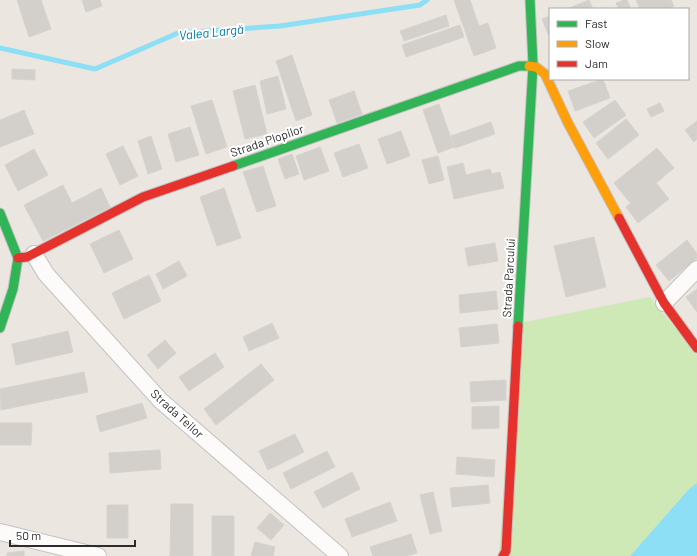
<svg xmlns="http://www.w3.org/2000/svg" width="697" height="556" font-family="Barlow,sans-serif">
	<rect width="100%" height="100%" fill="#ebe6e0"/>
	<path fill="#cee9b6" d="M650 297 697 355V483L689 489 630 556H499L515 324Z"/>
	<path fill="#8cdff4" d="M697 483V556H630L689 489Z"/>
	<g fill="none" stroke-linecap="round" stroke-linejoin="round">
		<path stroke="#8cdff4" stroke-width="5" d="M0 48 95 69 178 33 280 26 420 5 427 0"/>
	</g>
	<path fill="#d3d0cc" stroke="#d6d2cd" d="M17 0H41L51 29 29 37Z
		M82 0H100L102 6 86 12Z
		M454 0H470L479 26 488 23 496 48 474 56Z
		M589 0 593 9H567Z
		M624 0H627L631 9H619L616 3Z
		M636 0H671L674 6 668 9H640Z
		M446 15 449 26 404 41 400 31Z
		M550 16V33L548 34 542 19Z
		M460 25 464 37 406 57 402 45Z
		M292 55 312 115 296 121 276 61Z
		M12 69 35 70V80L12 79Z
		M278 76 286 109 267 114 260 81Z
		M603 79 610 98 575 111 568 91Z
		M255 85 267 134 245 139 233 91Z
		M354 91 362 114 337 123 329 100Z
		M212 100 227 147 206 154 191 106Z
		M615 100 626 115 594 138 583 122Z
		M660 103 664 111 651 117 647 109Z
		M439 104 454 147 438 153 423 110Z
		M24 110 34 134 0 147V120Z
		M626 119 639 135 608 159 596 143Z
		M697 121V139L694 142 685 130Z
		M491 122 495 134 455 148 451 136Z
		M190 127 199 155 176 162 168 134Z
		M401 131 410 156 387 164 378 139Z
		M151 136 162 169 148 174 138 141Z
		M359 144 368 168 343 177 334 153Z
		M123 146 138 176 120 185 106 154Z
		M320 147 329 171 304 180 296 156Z
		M657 148 674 168 631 204 614 183Z
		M34 149 48 175 18 191 5 165Z
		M292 154 299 174 285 179 278 159Z
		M438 156 444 180 429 184 422 160Z
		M463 163 466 175 490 169 492 174 500 172 504 188 454 199 447 167Z
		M263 166 276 206 257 212 243 172Z
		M656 183 669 199 638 223 626 207Z
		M63 185 72 203 101 188 110 207 43 241 24 205Z
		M224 188 241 238 217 246 200 197Z
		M119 230 133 259 104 273 90 244Z
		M594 237 606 287 566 297 554 246Z
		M687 240 697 254V258L669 281 656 265Z
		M495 243 498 261 468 266 465 248Z
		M179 261 187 276 163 289 156 274Z
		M149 275 161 301 124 319 112 293Z
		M697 289V312L686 297Z
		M496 291 498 309 460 313 459 295Z
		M272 323 279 338 249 351 243 337Z
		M497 324 499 343 461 347 459 328Z
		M68 331 73 352 16 365 12 344Z
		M165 340 176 353 158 369 147 355Z
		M215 353 224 367 189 391 179 377Z
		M261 364 274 380 216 425 204 409Z
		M84 372 88 392 1 410 0 389Z
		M506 380V400L471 402 470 382Z
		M142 403 147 418 100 432 96 416Z
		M499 406V428L472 429V407Z
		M0 423H32L31 445H0Z
		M295 434 304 452 268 470 259 451Z
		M160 450 161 469 110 473 109 453Z
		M327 451 335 467 291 489 283 473Z
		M457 457 495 460 494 477 456 474Z
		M352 472 360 489 323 508 314 492Z
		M488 485 490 503 452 507 450 488Z
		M433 492 442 531 430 534 420 495Z
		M390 502 397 521 352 537 345 519Z
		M171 504H193V556H170Z
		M107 505H128V538H107Z
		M270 513 284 525 271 540 257 528Z
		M212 516H234V556H212Z
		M411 534 417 553 407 556H373L370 547Z
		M255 542 275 547 273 556H251Z
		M24 551V556H7V553Z"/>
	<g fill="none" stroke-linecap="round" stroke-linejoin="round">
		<g stroke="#c4c2c2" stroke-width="18">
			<path id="street" d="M34 254 46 274 161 401 340 556
				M664 303 697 269
				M0 532 98 556"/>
		</g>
		<g stroke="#c4c2c2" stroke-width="11">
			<path id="fast" d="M233 166 519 66H529
				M0 213 18 258 13 289 0 328
				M518 326 533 65 530 0"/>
		</g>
		<g stroke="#c4c2c2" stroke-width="11">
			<path id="slow" d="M529 66 536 67 545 74 568 123 619 218"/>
		</g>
		<g stroke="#c4c2c2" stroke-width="11">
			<path id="jam" d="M619 218 664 303 697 348
				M18 258 27 257 143 197 233 166
				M503 556 506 551 518 326"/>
		</g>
		<use href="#street" stroke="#fcfbfa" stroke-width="16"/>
		<use href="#fast" stroke="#30b455" stroke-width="9"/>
		<use href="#slow" stroke="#ff9f0a" stroke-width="9"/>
		<use href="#jam" stroke="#e5322d" stroke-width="9"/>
	</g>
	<g text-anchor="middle" stroke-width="4" stroke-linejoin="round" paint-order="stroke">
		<g font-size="12" fill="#2c2c2c" stroke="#fff">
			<text transform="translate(267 141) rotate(-19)" y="4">Strada Plopilor</text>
			<text transform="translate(509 278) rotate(-87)" y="4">Strada Parcului</text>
			<text transform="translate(177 414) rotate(42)" y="4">Strada Teilor</text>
		</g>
		<g font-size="13" font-style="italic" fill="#007aab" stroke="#fff">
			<text transform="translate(211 32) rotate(-6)" y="5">Valea Largă</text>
		</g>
	</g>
	<rect x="549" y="8" width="140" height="72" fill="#ffffff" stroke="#ababab"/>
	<rect x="557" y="21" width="20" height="6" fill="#30b455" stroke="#ababab"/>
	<text x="585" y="28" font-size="12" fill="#2c2c2c">Fast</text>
	<rect x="557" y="41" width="20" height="6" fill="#ff9f0a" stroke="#ababab"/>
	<text x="585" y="48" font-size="12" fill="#2c2c2c">Slow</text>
	<rect x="557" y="61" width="20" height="6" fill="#e5322d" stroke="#ababab"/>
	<text x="585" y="68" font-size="12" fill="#2c2c2c">Jam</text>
	<path d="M10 540v6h125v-6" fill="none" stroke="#2c2c2c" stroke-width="2"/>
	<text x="16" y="540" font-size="12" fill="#2c2c2c" stroke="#ffffff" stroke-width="3" paint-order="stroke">50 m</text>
</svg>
